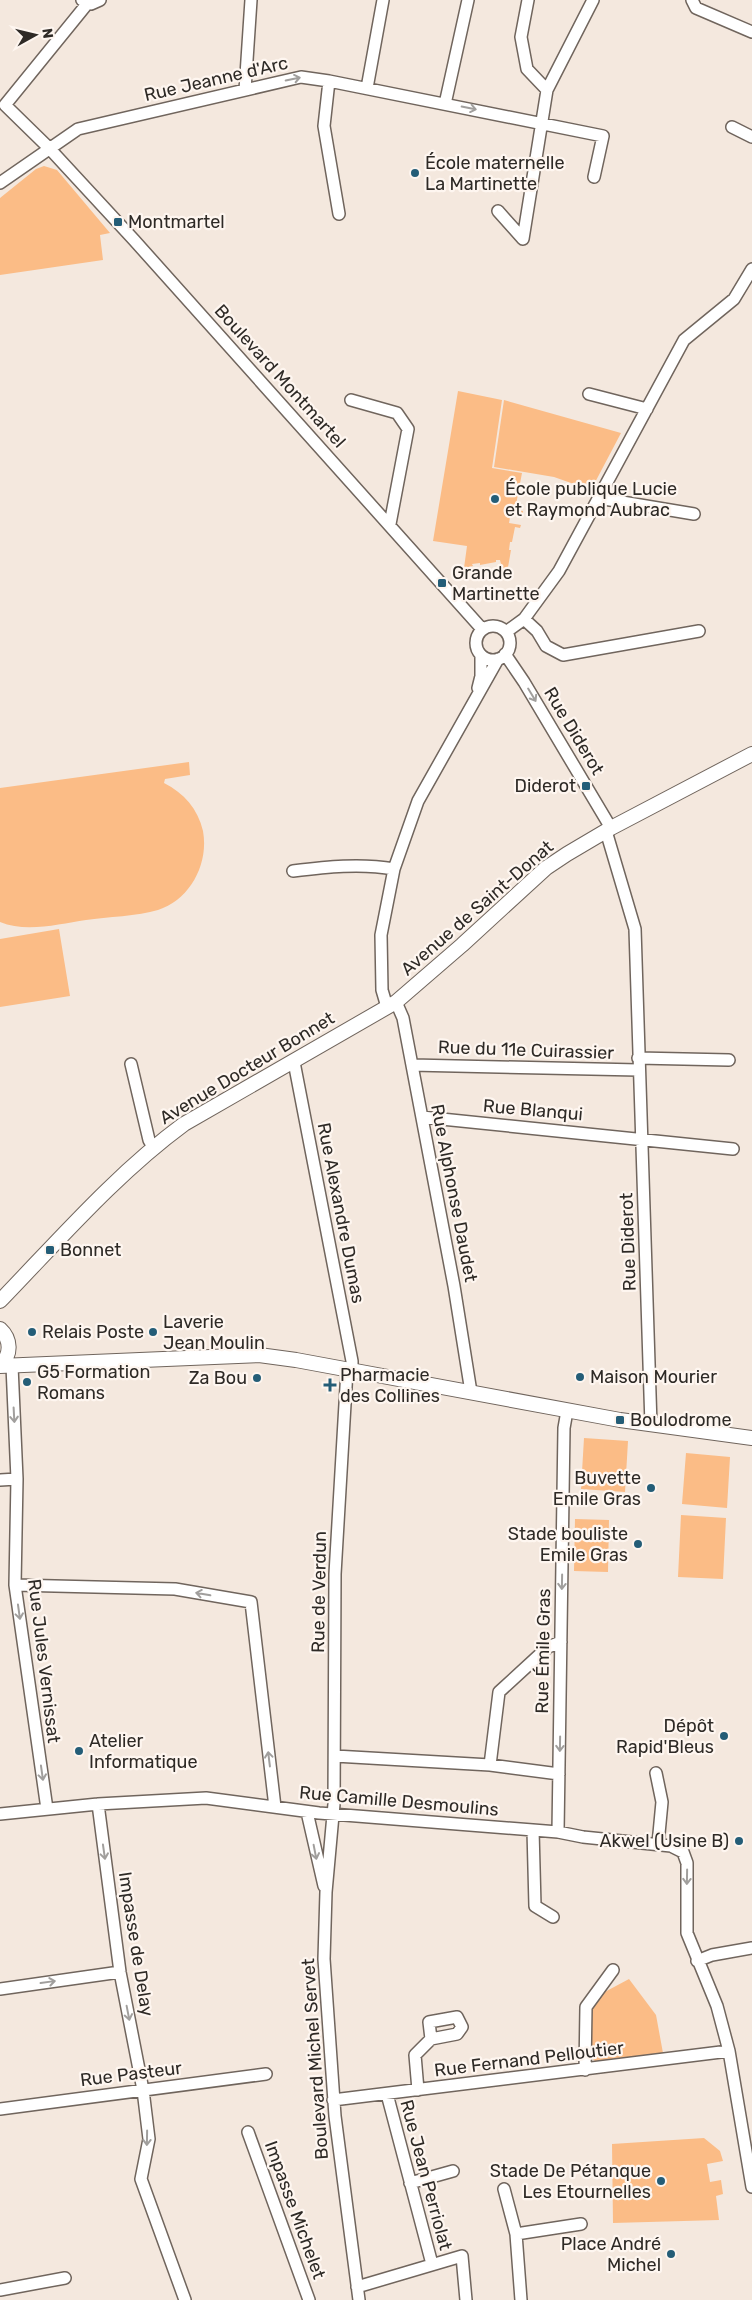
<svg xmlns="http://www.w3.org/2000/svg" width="752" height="2300" font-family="Rubik,sans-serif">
	<rect width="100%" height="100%" fill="#f4e8de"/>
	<path fill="#fbbc86" d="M44 166 57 170 110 233 100 235 103 260 0 275V198L36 169Z
		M458 391 502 400 492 468 522 473 515 510 523 511V513L511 512 509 523 521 525 520 528 515 527 512 542H510L509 550H511L507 573H503L500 560H496V562L480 565V563L472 564 473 566 464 568 467 546 433 541Z
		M504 400 621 433 591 490 554 477 494 467Z
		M189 762 190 775 165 779 164 783C184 793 198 809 203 831 209 864 190 900 158 910 138 916 107 917 86 920 59 924 26 933 0 922V788Z
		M59 929 70 996 0 1007V939Z
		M584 1438 628 1441 625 1492 581 1489Z
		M686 1453 730 1457 727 1508 682 1504Z
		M681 1515 726 1518 723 1579 678 1577Z
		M575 1519 609 1520 608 1572 574 1571Z
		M629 1979 656 2015 663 2053 600 2065 590 2057 589 2015 601 1994Z
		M704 2138 720 2151 723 2161 707 2164 710 2182 721 2180 723 2194 716 2196 719 2220 613 2223 612 2144Z"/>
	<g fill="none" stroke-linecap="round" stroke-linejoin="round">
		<g stroke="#70655d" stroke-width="14">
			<path id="minor" d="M82 0 91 4 100 0
				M528 0 521 37 527 69 547 90
				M692 0 696 8 752 32
				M87 4 5 105 49 148 134 240 482 629
				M329 81 324 126 339 214
				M367 88 383 0
				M245 90 251 0
				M445 104 468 0
				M732 127 752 137
				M0 183 78 129 301 77 329 81 603 136 594 177
				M498 211 523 239 547 90 593 0
				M589 394 647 409
				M351 400 397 413 408 429 390 524
				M598 498 694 514
				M524 619 537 631 546 646 563 655 699 631
				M476 643a17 17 0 1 1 34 0a17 17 0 1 1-34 0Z
				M506 632 524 619 559 571 684 340 734 299 752 269
				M505 654 524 682 611 828
				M478 688 481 676V655
				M606 831 635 929 651 1425
				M293 871C326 867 360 863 394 869
				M396 1002 403 1018 454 1286 471 1392
				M387 1007 382 990 381 935 394 869 418 801 498 659
				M638 1058 729 1060
				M294 1062 352 1361V1371
				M131 1064 149 1140 153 1147
				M412 1065 638 1070
				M422 1117 733 1149
				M12 1366 17 1479 15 1585 47 1809
				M347 1370 335 1574 334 1804 326 1892 324 1959 335 2116 359 2300
				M0 1480 17 1479
				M15 1585 175 1589 251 1602 275 1807
				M335 1756 490 1765 559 1774
				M490 1765 499 1692 548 1647 561 1642
				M656 1773 662 1802 658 1844
				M98 1804 120 1972 143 2090 149 2139 141 2179 185 2300
				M307 1812 324 1886
				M0 1814 98 1804 206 1798 319 1813 558 1832 583 1837 671 1846 683 1852 687 1863V1933L717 2006 729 2051 752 2187
				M533 1830 535 1906 553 1917
				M558 1832 564 1428 567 1411
				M697 1961 712 1955 752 1948
				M0 1989 120 1972
				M585 2070 586 2007 613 1970
				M418 2090 415 2055 431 2039 457 2034 462 2027 457 2017 429 2022 431 2039
				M387 2094 432 2264
				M333 2100 729 2051
				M0 2109 266 2074
				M248 2132 309 2300
				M410 2183 453 2171
				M504 2189 516 2234 521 2300
				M516 2234 581 2224
				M357 2287 462 2256 466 2300
				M0 2290 65 2278"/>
		</g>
		<g stroke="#70655d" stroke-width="16">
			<path id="major" d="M0 1301C59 1240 116 1174 184 1124L396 1002 462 945 546 868 567 854 611 828 752 754
				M0 1329C11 1339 12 1355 0 1365
				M0 1366 259 1355 296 1360 620 1420 752 1438"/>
		</g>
		<use href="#minor" stroke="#fff" stroke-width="11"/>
		<use href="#major" stroke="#fff" stroke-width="14"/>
	</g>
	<defs><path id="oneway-shaft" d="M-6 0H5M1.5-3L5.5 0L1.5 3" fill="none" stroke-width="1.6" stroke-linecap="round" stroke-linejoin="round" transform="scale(1.25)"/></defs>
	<g stroke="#a19f9d">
		<use href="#oneway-shaft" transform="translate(293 79) rotate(-12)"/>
		<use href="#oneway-shaft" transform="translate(469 108) rotate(11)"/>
		<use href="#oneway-shaft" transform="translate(532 695) rotate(59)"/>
		<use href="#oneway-shaft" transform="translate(14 1415) rotate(87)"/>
		<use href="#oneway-shaft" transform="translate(562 1582) rotate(91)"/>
		<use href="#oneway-shaft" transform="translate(203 1594) rotate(-170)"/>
		<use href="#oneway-shaft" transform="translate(19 1612) rotate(82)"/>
		<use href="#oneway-shaft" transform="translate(560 1744) rotate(91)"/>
		<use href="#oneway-shaft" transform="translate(269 1759) rotate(-97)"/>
		<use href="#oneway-shaft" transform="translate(42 1773) rotate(82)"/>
		<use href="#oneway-shaft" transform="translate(104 1852) rotate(82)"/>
		<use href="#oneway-shaft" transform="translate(315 1852) rotate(79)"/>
		<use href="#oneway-shaft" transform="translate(687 1877) rotate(91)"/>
		<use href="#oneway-shaft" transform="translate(48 1982) rotate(-8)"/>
		<use href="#oneway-shaft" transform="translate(128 2013) rotate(79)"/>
		<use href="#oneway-shaft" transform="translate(147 2138) rotate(91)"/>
	</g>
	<g fill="#245d77" stroke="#fef6f0" stroke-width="2">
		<circle cx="415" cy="173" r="5"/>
		<rect x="113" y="217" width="10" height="10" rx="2.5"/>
		<circle cx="495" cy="499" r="5"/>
		<rect x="437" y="578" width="10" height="10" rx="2.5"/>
		<rect x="581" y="781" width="10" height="10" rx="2.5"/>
		<rect x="45" y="1245" width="10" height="10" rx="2.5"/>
		<circle cx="32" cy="1332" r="5"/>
		<circle cx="153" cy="1332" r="5"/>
		<circle cx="580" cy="1377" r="5"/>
		<circle cx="257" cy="1378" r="5"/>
		<circle cx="27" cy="1382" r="5"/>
		<path d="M327.5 1377.5h5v5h5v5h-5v5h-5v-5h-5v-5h5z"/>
		<rect x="615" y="1415" width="10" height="10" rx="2.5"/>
		<circle cx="651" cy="1488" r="5"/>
		<circle cx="638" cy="1544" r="5"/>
		<circle cx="724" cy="1736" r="5"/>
		<circle cx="79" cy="1751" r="5"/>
		<circle cx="739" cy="1841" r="5"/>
		<circle cx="661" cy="2181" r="5"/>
		<circle cx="671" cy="2254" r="5"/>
	</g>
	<g text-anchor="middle" stroke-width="4.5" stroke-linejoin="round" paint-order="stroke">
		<g font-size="18" fill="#2e2a26" stroke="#fef6f0">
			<text transform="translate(216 79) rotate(-13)" y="6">Rue Jeanne d'Arc</text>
			<text transform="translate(280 376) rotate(48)" y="6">Boulevard Montmartel</text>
			<text transform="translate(574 731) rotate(59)" y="6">Rue Diderot</text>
			<text transform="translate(477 908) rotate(-41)" y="6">Avenue de Saint-Donat</text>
			<text transform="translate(526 1050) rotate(2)" y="6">Rue du 11e Cuirassier</text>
			<text transform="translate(247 1068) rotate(-31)" y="6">Avenue Docteur Bonnet</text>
			<text transform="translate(533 1110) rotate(5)" y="6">Rue Blanqui</text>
			<text transform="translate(454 1193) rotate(79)" y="6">Rue Alphonse Daudet</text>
			<text transform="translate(341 1213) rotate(79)" y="6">Rue Alexandre Dumas</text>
			<text transform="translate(628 1242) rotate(-92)" y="6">Rue Diderot</text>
			<text transform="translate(319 1592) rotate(-89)" y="6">Rue de Verdun</text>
			<text transform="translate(543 1651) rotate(-89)" y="6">Rue Émile Gras</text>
			<text transform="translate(44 1661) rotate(83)" y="6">Rue Jules Vernissat</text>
			<text transform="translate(399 1801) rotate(5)" y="6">Rue Camille Desmoulins</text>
			<text transform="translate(136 1944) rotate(81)" y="6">Impasse de Delay</text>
			<text transform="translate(315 2059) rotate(-94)" y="6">Boulevard Michel Servet</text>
			<text transform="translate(529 2059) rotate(-7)" y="6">Rue Fernand Pelloutier</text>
			<text transform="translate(131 2074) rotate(-7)" y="6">Rue Pasteur</text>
			<text transform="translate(426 2175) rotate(75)" y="6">Rue Jean Perriolat</text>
			<text transform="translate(295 2210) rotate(70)" y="6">Impasse Michelet</text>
		</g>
		<g font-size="18" fill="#2e2a26" stroke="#fef6f0" text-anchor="start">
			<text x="425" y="169">École maternelle<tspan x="425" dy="21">La Martinette</tspan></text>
			<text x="128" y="228">Montmartel</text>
			<text x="505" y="495">École publique Lucie<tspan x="505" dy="21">et Raymond Aubrac</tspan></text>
			<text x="452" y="579">Grande<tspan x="452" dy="21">Martinette</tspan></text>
			<text x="576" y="792" text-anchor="end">Diderot</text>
			<text x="60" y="1256">Bonnet</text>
			<text x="163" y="1328">Laverie<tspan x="163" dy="21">Jean Moulin</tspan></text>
			<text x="42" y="1338">Relais Poste</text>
			<text x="37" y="1378">G5 Formation<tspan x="37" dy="21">Romans</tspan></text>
			<text x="340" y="1381">Pharmacie<tspan x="340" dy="21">des Collines</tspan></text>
			<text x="590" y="1383">Maison Mourier</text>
			<text x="247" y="1384" text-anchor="end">Za Bou</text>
			<text x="630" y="1426">Boulodrome</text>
			<text x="641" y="1484" text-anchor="end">Buvette<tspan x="641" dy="21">Emile Gras</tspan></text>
			<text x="628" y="1540" text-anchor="end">Stade bouliste<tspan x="628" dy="21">Emile Gras</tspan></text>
			<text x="714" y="1732" text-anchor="end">Dépôt<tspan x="714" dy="21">Rapid'Bleus</tspan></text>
			<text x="89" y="1747">Atelier<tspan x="89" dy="21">Informatique</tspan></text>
			<text x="729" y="1847" text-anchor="end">Akwel (Usine B)</text>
			<text x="651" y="2177" text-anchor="end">Stade De Pétanque<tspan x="651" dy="21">Les Etournelles</tspan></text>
			<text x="661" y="2250" text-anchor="end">Place André<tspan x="661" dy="21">Michel</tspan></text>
		</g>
	</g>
	<g transform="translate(35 35) rotate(82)" stroke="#fef6f0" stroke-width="4" paint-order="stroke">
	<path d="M0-4L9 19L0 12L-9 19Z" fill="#2e2a26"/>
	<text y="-8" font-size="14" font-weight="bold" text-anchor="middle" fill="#2e2a26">N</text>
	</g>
</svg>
